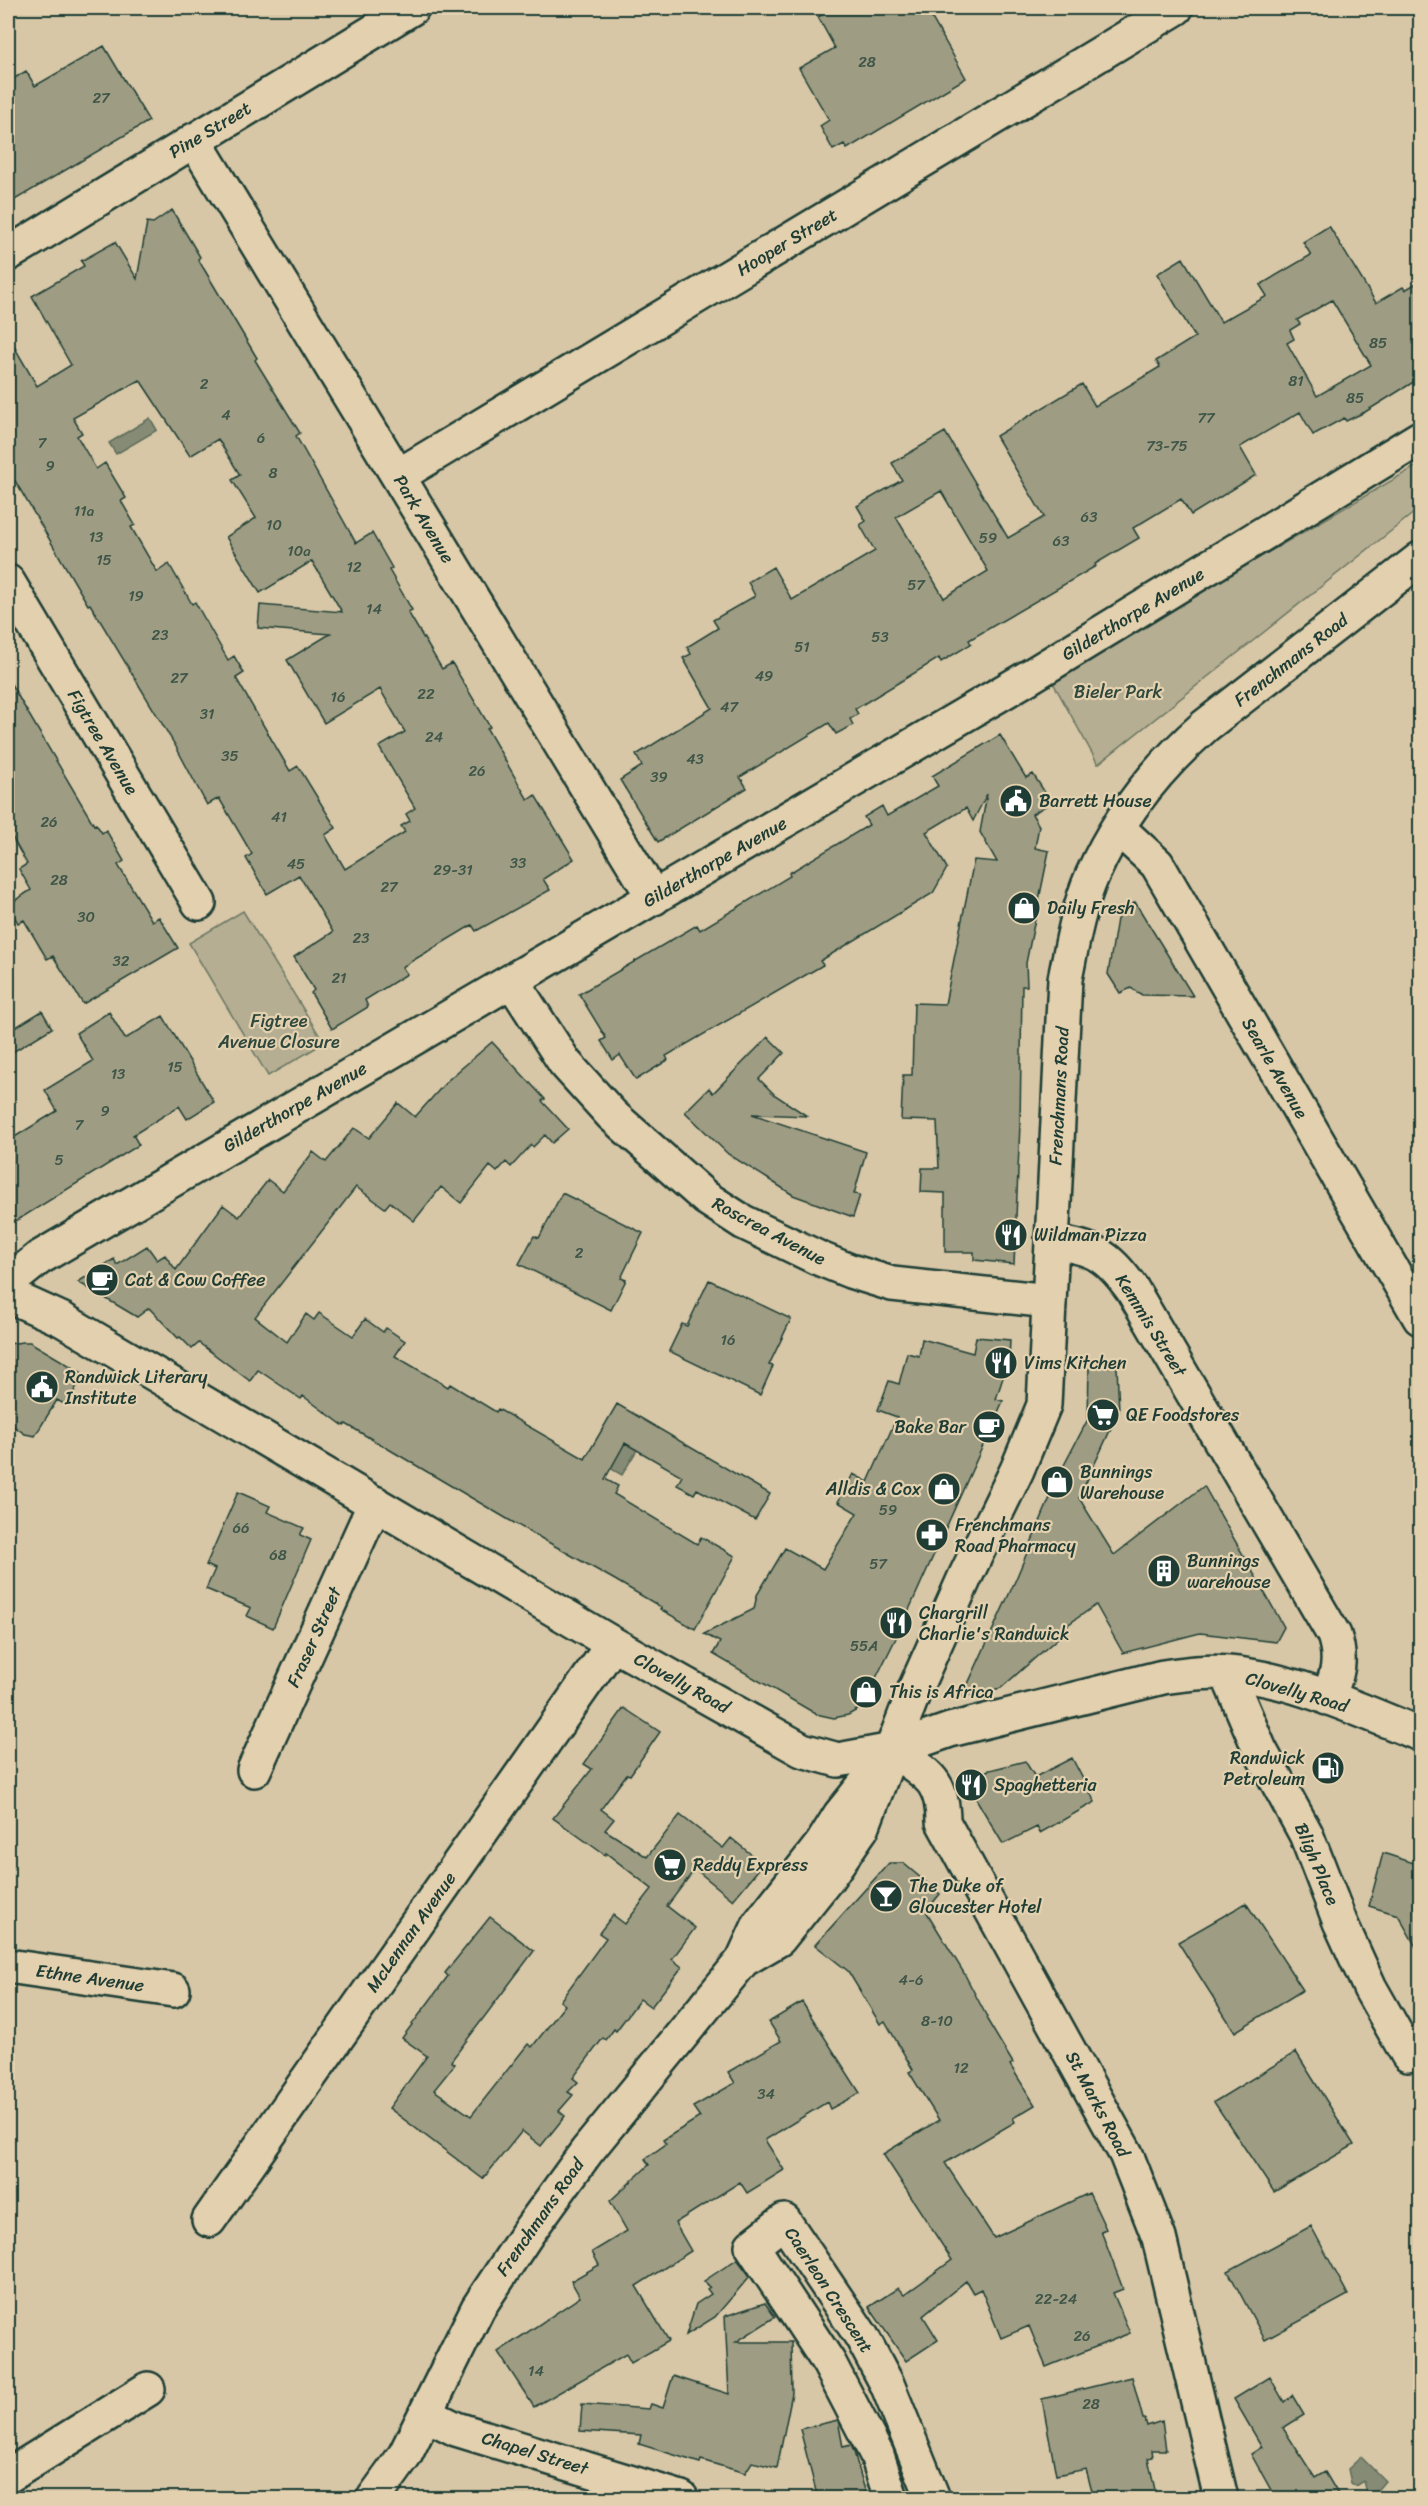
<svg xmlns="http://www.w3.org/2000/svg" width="1428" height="2506" font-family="Sriracha,sans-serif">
	<rect width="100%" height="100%" fill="#d7c7a7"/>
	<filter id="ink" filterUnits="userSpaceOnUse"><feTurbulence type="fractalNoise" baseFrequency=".0167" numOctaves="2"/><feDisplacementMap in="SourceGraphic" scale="12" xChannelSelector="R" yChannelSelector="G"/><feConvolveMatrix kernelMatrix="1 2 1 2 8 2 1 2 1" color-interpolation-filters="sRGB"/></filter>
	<g filter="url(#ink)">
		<path fill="#b5ae92" stroke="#6a7663" stroke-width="1.5" d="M1420 464V508L1098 764 1051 679Z
			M243 911 324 1043 268 1076 189 943Z"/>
		<path fill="#868b74" stroke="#5d6c5a" stroke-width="1.5" d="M150 418 157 430 116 454 109 443Z
			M624 1443 637 1450 622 1475 608 1467Z
			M1361 2457 1385 2481 1374 2494 1367 2493 1364 2481 1356 2486 1351 2483 1348 2469Z"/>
		<path fill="#9e9d83" stroke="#1f3d34" stroke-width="1.5" fill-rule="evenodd" d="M834 8H926L966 78 847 149 844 144 833 150 820 126 829 120 799 68 835 48 818 17Z
			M104 46 149 121 8 204V82L26 71 35 86Z
			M172 210 200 257 198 259 257 358 255 360 300 433 296 436 356 543 372 533 392 568 389 570 412 610 408 612 442 669 452 663 490 727 487 729 528 800 535 795 574 859 543 879 550 890 476 931 472 925 402 967 407 974 365 1000 368 1007 332 1029 311 993 314 990 294 957 333 932 299 875 267 894 246 858 252 854 219 798 207 805 175 745 90 604 88 605 8 469V336L37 386 71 365 32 296 84 266 81 261 115 242 137 279 147 222 153 223ZM140 380 190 456 218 439 240 475 232 480 256 518 226 537 260 593 312 561 342 612 260 605 258 628 330 634 287 660 324 723 380 689 405 732 379 747 415 808 406 814 410 821 401 826 405 832 345 869 325 835 336 828 298 766 290 771 273 742 236 678 244 673 234 656 228 660 195 602 192 604 169 564 157 572 131 527 135 525 121 501 126 498 105 463 96 469 77 436 82 433 73 418Z
			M1329 226 1376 303 1403 287 1405 290 1420 281V378L1365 412 1346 421 1344 418 1313 435 1300 412 1240 447 1256 475 1191 515 1181 499 1133 528 1139 538 1095 564 1096 566 969 640 971 644 941 662 939 658 855 709 858 714 850 719 853 725 836 734 829 723 740 777 747 788 658 842 620 780 642 766 636 755 712 708 683 658 691 654 687 647 718 628 713 620 755 596 748 582 773 567 792 600 875 551 860 525 866 521 857 506 902 480 892 463 945 432 1008 538 1044 517 996 436 1082 384 1095 406 1160 367 1156 361 1195 337 1157 274 1183 258 1221 322 1267 296 1260 285 1311 255 1303 242ZM1332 300 1371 365 1317 396 1287 343 1294 339 1290 330 1300 324 1297 320ZM941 491 988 571 944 598 896 517Z
			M8 679 94 825 96 824 102 833 106 830 124 861 118 865 152 921 159 917 178 948 83 1004 53 956 47 959 24 920 18 923 8 905 31 890 19 869 27 864 8 830Z
			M1000 735 1026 778 1033 774 1046 794 1042 797 1047 805 1032 814 1039 826 1035 848 1049 851 1026 963 1027 986H1022L1020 1124 1014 1264 974 1260V1252H945V1193L921 1192 922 1168H939L937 1121 901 1120 903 1075H912L914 1003 945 1004 974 860 997 862 980 832 987 794 973 821 966 808 926 832 947 868 933 893 820 961 823 965 666 1056 668 1060 636 1080 620 1055 613 1060 601 1041 606 1038 579 994 697 925 700 930 790 876 789 873 869 825 864 817 882 806 887 816 938 786 932 776Z
			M1135 902 1193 996 1142 995 1131 988 1120 993 1108 974 1117 919Z
			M42 1011 52 1028 8 1055V1032Z
			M109 1012 125 1039 163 1016 214 1102 187 1119 179 1106 133 1135 139 1145 8 1226V1141L57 1111 45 1090 93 1061 76 1033Z
			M768 1037 784 1053 759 1079 775 1095 807 1116 752 1114 866 1152 854 1194 860 1195 853 1217 793 1195 776 1184 728 1154 685 1112 709 1088 713 1093Z
			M492 1042 545 1099 542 1101 568 1129 552 1143 545 1135 533 1147 531 1145 511 1167 506 1162 497 1172 490 1166 461 1203 441 1187 414 1221 390 1202 385 1208 356 1187 255 1317 287 1342 306 1314 314 1320 319 1313 353 1336 365 1319 383 1332 386 1328 405 1341 395 1356 448 1387 450 1384 496 1412 498 1409 585 1459 617 1404 770 1494 755 1520 697 1489 694 1494 677 1485 682 1476 625 1443 605 1479 618 1486 614 1494 697 1544 701 1537 735 1556 695 1629 660 1609 661 1607 615 1580 509 1520 346 1424 344 1426 303 1396 301 1399 258 1370 250 1381 199 1343 192 1349 180 1337 178 1338 149 1308 137 1317 78 1282 114 1259 117 1265 147 1246 157 1260 165 1255 176 1270 223 1205 239 1217 268 1180 283 1191 313 1152 326 1162 354 1128 369 1138 398 1103 415 1117 448 1080Z
			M562 1193 643 1233 621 1278 626 1280 611 1310 519 1264 534 1236 539 1238Z
			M709 1280 791 1319 769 1365 773 1366 760 1395 669 1351 682 1324 687 1326Z
			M976 1337 1010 1340 1009 1359 996 1399 1003 1401 899 1632 861 1708 848 1715 834 1718 816 1714 713 1654 720 1642 704 1634 754 1609 757 1595 785 1548 823 1569 857 1513 838 1502 853 1474 868 1482 897 1417 878 1410 889 1381 899 1384 907 1353 919 1356 922 1339 973 1353Z
			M23 1342H30L84 1374 66 1405 57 1400 35 1436 25 1434 8 1422V1344Z
			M1089 1365 1117 1367 1119 1411 1079 1498 1114 1555 1204 1486 1284 1627 1276 1642 1200 1633 1123 1653 1096 1605 1056 1633 1059 1637 1001 1688 962 1697 1016 1579 1062 1469 1088 1419Z
			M238 1492 270 1506 267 1512 304 1528 300 1535 311 1540 273 1628 247 1616 251 1608 206 1589 215 1569 206 1565Z
			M624 1708 660 1732 630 1775 627 1774 601 1809 614 1819 605 1830 647 1857 680 1815 723 1848 731 1838 763 1864 733 1900 695 1869 667 1906 695 1928 672 1959 682 1967 651 2007 640 1999 616 2031 614 2029 606 2040 603 2038 573 2078 578 2082 568 2092 573 2095 559 2111 565 2116 541 2146 522 2131 483 2179 389 2108 427 2056 402 2038 448 1976 445 1973 490 1917 534 1951 451 2061 455 2064 434 2090 471 2116 528 2044 532 2047 565 2005 560 2001 606 1938 599 1933 613 1915 625 1924 652 1889 606 1853 605 1855 553 1818 592 1769 584 1764Z
			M1072 1758 1095 1802 1040 1833 1037 1827 1003 1844 963 1777 1025 1761 1035 1777Z
			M1383 1853 1420 1865V1954L1398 1915 1369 1906Z
			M889 1863H903L940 1894 926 1911 964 1973 987 2017 986 2018 1013 2063 1010 2065 1035 2105 1013 2118 1015 2122 945 2163 994 2238 1089 2193 1106 2229 1101 2231 1123 2289 1113 2293 1130 2333 1046 2367 1029 2326 1001 2338 981 2289 973 2293 966 2281 923 2316 938 2340 906 2361 869 2307 898 2288 904 2295 952 2260 883 2154 939 2120 909 2072 913 2070 885 2021 880 2024 848 1971 815 1945Z
			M1246 1903 1303 1990 1235 2032 1178 1942Z
			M802 2002 860 2093 830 2109 827 2102 765 2140 784 2170 747 2193 740 2182 675 2223 691 2251 636 2286 669 2341 631 2363 626 2354 534 2407 498 2352 580 2297 571 2281 599 2265 592 2252 627 2231 610 2201 649 2165 645 2159 666 2144 663 2140 700 2117 693 2107 735 2083 728 2072 781 2041 769 2022Z
			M1296 2052 1354 2145 1274 2192 1214 2102Z
			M1311 2226 1348 2295 1265 2340 1228 2271Z
			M737 2259 750 2276 715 2317 686 2335 696 2304 711 2294 707 2289 710 2287 704 2281Z
			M765 2303 775 2317 736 2342H791L792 2393 777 2468 752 2462 745 2473 701 2460 700 2463 639 2444 641 2435 580 2431 582 2404 649 2409 651 2404 663 2408 673 2376 729 2394 725 2316Z
			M1132 2377 1143 2419H1145L1147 2426 1162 2421 1166 2450H1152L1153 2457 1148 2458 1157 2499H1094L1086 2469 1056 2475 1042 2399Z
			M1270 2377 1284 2402 1292 2395 1304 2415 1283 2428 1315 2478 1325 2472 1341 2499H1276L1251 2454 1262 2447 1234 2399Z
			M838 2420 843 2447 851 2445 854 2452 866 2494 846 2499H818L800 2429Z"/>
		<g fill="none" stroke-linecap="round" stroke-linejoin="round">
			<g stroke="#1f3d34" stroke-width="38">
				<path id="minor" d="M194 140 654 898
					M8 254 412 8
					M398 476 1176 8
					M8 582 199 903
					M1118 828 1157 864 1420 1318
					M512 981 565 1063 612 1115 706 1198 743 1222 818 1258 850 1271 892 1284 1049 1301
					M1052 1241C1095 1250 1105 1252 1132 1289L1334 1635C1342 1659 1338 1676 1327 1698
					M8 1283 39 1258 1029 677 1420 438
					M8 1295 63 1320 613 1644 802 1750 838 1760 893 1750 950 1730 1163 1677C1185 1674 1206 1671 1228 1673 1294 1679 1359 1710 1420 1734
					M1227 1673 1260 1750 1306 1834 1340 1922 1370 1988 1408 2055
					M893 1750C925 1774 943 1778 943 1822L1126 2154 1159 2238 1221 2498
					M254 1770 375 1503
					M8 1966 173 1990
					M209 2220 613 1644
					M426 2414 456 2429 681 2498
					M8 2476 148 2389
					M891 2498 877 2455 829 2363 752 2246 784 2221 862 2337 887 2384 933 2498"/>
			</g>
			<g stroke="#1f3d34" stroke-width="38">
				<path id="major" d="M743 1960 779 1939 827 1879 862 1828 915 1689 965 1577 1017 1470 1044 1405 1065 979C1072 945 1078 908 1092 876 1118 817 1157 768 1205 726L1420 559
					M374 2498 405 2455 478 2308 529 2231 587 2151 743 1960 760 1923 822 1844 840 1815 873 1774"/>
			</g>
			<use href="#minor" stroke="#e3d0ae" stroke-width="33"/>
			<use href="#major" stroke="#e3d0ae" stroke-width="33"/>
		</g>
	</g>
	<defs>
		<g id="civic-disc" transform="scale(1.725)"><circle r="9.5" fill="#1f3d34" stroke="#e3d0ae"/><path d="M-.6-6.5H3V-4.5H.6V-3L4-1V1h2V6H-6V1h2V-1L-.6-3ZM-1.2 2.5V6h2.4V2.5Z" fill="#fff"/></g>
		<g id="shop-disc" transform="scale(1.725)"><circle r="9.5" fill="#1f3d34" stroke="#e3d0ae"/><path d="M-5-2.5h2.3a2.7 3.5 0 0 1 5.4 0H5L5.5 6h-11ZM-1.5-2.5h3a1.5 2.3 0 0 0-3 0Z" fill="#fff"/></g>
		<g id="restaurant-disc" transform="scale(1.725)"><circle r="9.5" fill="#1f3d34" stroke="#e3d0ae"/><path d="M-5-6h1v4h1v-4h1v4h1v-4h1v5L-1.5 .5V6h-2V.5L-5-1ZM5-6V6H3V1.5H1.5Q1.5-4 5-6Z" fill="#fff"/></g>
		<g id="cafe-disc" transform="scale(1.725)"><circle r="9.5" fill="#1f3d34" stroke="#e3d0ae"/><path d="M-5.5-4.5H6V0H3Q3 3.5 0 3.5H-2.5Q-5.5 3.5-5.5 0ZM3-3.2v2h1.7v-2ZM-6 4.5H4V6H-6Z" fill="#fff"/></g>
		<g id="supermarket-disc" transform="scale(1.725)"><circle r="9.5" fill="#1f3d34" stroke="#e3d0ae"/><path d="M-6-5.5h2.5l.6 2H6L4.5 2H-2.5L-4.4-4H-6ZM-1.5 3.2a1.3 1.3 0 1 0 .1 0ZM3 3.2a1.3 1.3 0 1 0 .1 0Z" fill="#fff"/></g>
		<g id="pharmacy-disc" transform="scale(1.725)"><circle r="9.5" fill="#1f3d34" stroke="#e3d0ae"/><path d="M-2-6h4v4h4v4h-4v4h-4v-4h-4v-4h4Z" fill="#fff"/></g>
		<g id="building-disc" transform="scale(1.725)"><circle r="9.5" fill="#1f3d34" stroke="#e3d0ae"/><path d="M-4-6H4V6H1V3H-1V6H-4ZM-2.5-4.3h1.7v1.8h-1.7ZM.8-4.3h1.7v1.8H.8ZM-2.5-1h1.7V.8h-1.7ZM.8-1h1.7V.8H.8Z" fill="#fff"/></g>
		<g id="fuel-disc" transform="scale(1.725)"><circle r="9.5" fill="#1f3d34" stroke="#e3d0ae"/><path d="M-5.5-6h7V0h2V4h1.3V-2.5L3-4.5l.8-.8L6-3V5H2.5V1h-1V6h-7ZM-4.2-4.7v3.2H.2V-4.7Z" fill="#fff"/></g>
		<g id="bar-disc" transform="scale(1.725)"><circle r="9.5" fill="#1f3d34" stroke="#e3d0ae"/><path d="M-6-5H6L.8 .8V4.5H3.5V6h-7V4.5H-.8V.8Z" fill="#fff"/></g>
	</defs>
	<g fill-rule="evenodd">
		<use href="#civic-disc" x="1016" y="801"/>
		<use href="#shop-disc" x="1024" y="908"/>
		<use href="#restaurant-disc" x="1011" y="1235"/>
		<use href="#cafe-disc" x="102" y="1280"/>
		<use href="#restaurant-disc" x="1001" y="1363"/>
		<use href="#civic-disc" x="42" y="1387"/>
		<use href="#supermarket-disc" x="1103" y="1415"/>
		<use href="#cafe-disc" x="989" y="1427"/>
		<use href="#shop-disc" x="1057" y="1482"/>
		<use href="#shop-disc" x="944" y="1489"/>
		<use href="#pharmacy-disc" x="932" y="1535"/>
		<use href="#building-disc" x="1164" y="1571"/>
		<use href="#restaurant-disc" x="896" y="1623"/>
		<use href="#shop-disc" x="866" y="1692"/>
		<use href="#fuel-disc" x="1328" y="1768"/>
		<use href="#restaurant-disc" x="971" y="1785"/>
		<use href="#supermarket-disc" x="670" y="1865"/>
		<use href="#bar-disc" x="886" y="1896"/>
	</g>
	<g text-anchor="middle" stroke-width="4.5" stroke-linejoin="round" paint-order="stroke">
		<g font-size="15" fill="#3f5548">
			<text x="867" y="67">28</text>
			<text x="101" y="103">27</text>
			<text x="1378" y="348">85</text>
			<text x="1296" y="386">81</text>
			<text x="204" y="389">2</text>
			<text x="1355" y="403">85</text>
			<text x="226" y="420">4</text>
			<text x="1206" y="423">77</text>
			<text x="261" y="443">6</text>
			<text x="42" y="448">7</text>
			<text x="1167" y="451">73-75</text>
			<text x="50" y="471">9</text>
			<text x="273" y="478">8</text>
			<text x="84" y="516">11a</text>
			<text x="1089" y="522">63</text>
			<text x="274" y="530">10</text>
			<text x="96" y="542">13</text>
			<text x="988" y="543">59</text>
			<text x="1061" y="546">63</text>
			<text x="299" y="556">10a</text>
			<text x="104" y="565">15</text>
			<text x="354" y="572">12</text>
			<text x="916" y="590">57</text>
			<text x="136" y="601">19</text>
			<text x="374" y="614">14</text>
			<text x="160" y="640">23</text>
			<text x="880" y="642">53</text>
			<text x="802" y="652">51</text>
			<text x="764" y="681">49</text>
			<text x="179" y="683">27</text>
			<text x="426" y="699">22</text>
			<text x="338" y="702">16</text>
			<text x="729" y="712">47</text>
			<text x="207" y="719">31</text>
			<text x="434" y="742">24</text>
			<text x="230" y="761">35</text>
			<text x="695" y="764">43</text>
			<text x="477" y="776">26</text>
			<text x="659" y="782">39</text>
			<text x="279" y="822">41</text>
			<text x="49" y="827">26</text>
			<text x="518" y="868">33</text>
			<text x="296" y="869">45</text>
			<text x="453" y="875">29-31</text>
			<text x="59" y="885">28</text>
			<text x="389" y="892">27</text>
			<text x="86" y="922">30</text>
			<text x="361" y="943">23</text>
			<text x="121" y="966">32</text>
			<text x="339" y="983">21</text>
			<text x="175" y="1072">15</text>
			<text x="118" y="1079">13</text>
			<text x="105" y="1116">9</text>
			<text x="79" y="1130">7</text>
			<text x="59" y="1165">5</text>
			<text x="579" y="1258">2</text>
			<text x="728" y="1345">16</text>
			<text x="888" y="1515">59</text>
			<text x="241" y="1533">66</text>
			<text x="278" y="1560">68</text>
			<text x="878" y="1569">57</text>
			<text x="864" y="1651">55A</text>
			<text x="911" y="1985">4-6</text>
			<text x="937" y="2026">8-10</text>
			<text x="961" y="2073">12</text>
			<text x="766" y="2099">34</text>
			<text x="1056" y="2304">22-24</text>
			<text x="1082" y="2341">26</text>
			<text x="536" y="2376">14</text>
			<text x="1091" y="2409">28</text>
		</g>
		<g font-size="18" fill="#1f3d34" stroke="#e3d0ae">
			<text transform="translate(210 130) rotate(-31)" y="6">Pine Street</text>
			<text transform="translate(787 242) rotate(-31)" y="6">Hooper Street</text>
			<text transform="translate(424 519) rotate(59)" y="6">Park Avenue</text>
			<text transform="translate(1133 614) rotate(-31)" y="6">Gilderthorpe Avenue</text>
			<text transform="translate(1291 660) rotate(-38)" y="6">Frenchmans Road</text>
			<text transform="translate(103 742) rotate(59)" y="6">Figtree Avenue</text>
			<text transform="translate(715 862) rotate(-30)" y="6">Gilderthorpe Avenue</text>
			<text transform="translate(1275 1068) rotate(60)" y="6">Searle Avenue</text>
			<text transform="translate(1059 1096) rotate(-87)" y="6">Frenchmans Road</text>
			<text transform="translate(295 1107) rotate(-30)" y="6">Gilderthorpe Avenue</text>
			<text transform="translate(769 1231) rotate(28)" y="6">Roscrea Avenue</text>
			<text transform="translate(1151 1325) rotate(58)" y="6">Kemmis Street</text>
			<text transform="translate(314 1637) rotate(-66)" y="6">Fraser Street</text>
			<text transform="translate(682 1683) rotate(29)" y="6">Clovelly Road</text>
			<text transform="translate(1297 1692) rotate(16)" y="6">Clovelly Road</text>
			<text transform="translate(1317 1864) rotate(67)" y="6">Bligh Place</text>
			<text transform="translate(411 1932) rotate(-55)" y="6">McLennan Avenue</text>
			<text transform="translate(90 1978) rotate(8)" y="6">Ethne Avenue</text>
			<text transform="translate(1098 2104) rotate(62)" y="6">St Marks Road</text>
			<text transform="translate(540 2217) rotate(-55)" y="6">Frenchmans Road</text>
			<text transform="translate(829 2290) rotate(57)" y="6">Caerleon Crescent</text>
			<text transform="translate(535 2453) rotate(17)" y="6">Chapel Street</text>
		</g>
		<g font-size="18" fill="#2e483d" stroke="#e3d0ae">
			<text x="1118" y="698">Bieler Park</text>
			<text x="279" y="1027">Figtree<tspan x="279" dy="21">Avenue Closure</tspan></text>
		</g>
		<g font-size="18" fill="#1f3d34" stroke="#e3d0ae" text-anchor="start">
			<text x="1039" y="807">Barrett House</text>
			<text x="1047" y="914">Daily Fresh</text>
			<text x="1034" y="1241">Wildman Pizza</text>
			<text x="125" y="1286">Cat &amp; Cow Coffee</text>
			<text x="1024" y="1369">Vims Kitchen</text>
			<text x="65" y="1383">Randwick Literary<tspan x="65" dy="21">Institute</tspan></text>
			<text x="1126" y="1421">QE Foodstores</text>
			<text x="966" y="1433" text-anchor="end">Bake Bar</text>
			<text x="1080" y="1478">Bunnings<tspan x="1080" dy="21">Warehouse</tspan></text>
			<text x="921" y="1495" text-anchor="end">Alldis &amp; Cox</text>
			<text x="955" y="1531">Frenchmans<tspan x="955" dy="21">Road Pharmacy</tspan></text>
			<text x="1187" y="1567">Bunnings<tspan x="1187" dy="21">warehouse</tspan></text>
			<text x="919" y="1619">Chargrill<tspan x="919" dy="21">Charlie's Randwick</tspan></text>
			<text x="889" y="1698">This is Africa</text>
			<text x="1305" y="1764" text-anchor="end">Randwick<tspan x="1305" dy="21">Petroleum</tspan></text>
			<text x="994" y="1791">Spaghetteria</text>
			<text x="693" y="1871">Reddy Express</text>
			<text x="909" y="1892">The Duke of<tspan x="909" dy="21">Gloucester Hotel</tspan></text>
		</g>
	</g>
	<rect width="1428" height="2506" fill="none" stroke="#e3d0ae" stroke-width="30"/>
	<rect x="15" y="15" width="1398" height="2476" fill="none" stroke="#1f3d34" stroke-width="2" filter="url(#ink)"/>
</svg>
